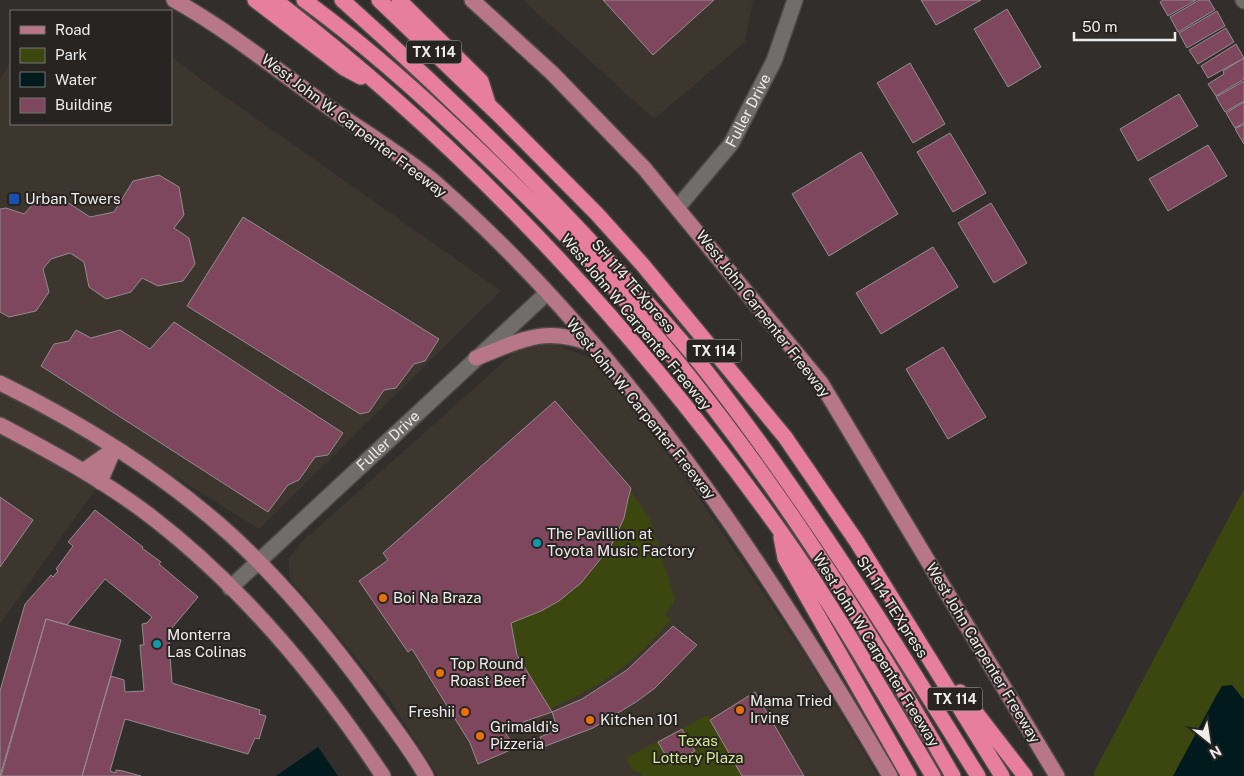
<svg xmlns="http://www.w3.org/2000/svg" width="1244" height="776" font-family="'Public Sans',sans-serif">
	<rect width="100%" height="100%" fill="#312e2c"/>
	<path fill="#3d362f" d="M523 0H753L745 42 654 119Z
		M171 56 210 86 501 291 259 529 126 446 0 624V79L11 61V124H171Z
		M549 342 593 359 682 473 804 653 878 776H438L386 694 290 579 288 559 303 541 516 351Z"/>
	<path fill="#3c4710" d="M1244 489V776H1094L1093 774Z
		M630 490 650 519 675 600 665 615 671 619C633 665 604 684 550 709L517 655 511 623C578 600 614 559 630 490Z
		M708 715 743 776H642L640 773 631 769 626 758Z"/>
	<path fill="#011a1e" d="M1232 685 1244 700V776H1173L1216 696 1222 686Z
		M318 747 338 776H276Z"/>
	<path fill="#7f475e" stroke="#918d8e" d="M603 0H714L653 55Z
		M921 0H981L936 25Z
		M1163 0H1196L1168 16 1160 2Z
		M1199 0H1209L1215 10 1178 32 1170 17Z
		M1007 9 1041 67 1008 87 974 29Z
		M1217 11 1225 26 1187 48 1179 33Z
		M1226 28 1234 42 1198 64 1189 50Z
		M1236 44 1244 58 1208 78 1201 66Z
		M1244 58V79L1216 96 1208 84 1224 74 1223 71Z
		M910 63 945 124 913 143 877 83Z
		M1244 81V101L1225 112 1216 97Z
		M1179 94 1198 126 1138 161 1120 129Z
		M1244 102V123L1235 128 1226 113Z
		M1244 124V144L1235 129Z
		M950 133 986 193 953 212 917 152Z
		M1208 145 1227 176 1168 211 1149 179Z
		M861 152 898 214 829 256 792 194Z
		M159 175 179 187 184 215 174 228 189 238 195 264 183 281 158 286 142 278 131 292 106 299 89 287 84 262 70 253 51 259 43 269 49 292 36 311 9 317 0 312V209L6 208 24 214 34 203 61 198 90 217 114 212 133 181Z
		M991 203 1027 263 994 283 958 223Z
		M243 217 439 339 425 361 414 364 396 388 384 390 369 412 360 414 187 306Z
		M933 247 958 287 881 334 856 293Z
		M174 322 343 433 328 455 315 457 299 480 288 485 268 512 41 366 54 344 69 341 76 330 91 338 120 330 150 349Z
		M943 347 986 417 948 439 906 369Z
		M555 401 631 488 628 499 624 518 611 546 581 583 559 601 541 611 511 623 517 655 552 712 503 729 515 748 478 764 470 743 412 649 408 652 359 581 388 560 383 553Z
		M0 497 33 520 0 567Z
		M95 510 143 547 142 548 161 562 159 564 198 597 172 628 168 627 172 683 260 710 259 714 266 716 259 739 255 738 248 754 125 719 110 771 116 773V770L123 771 141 776H82L111 676 124 680 125 692 144 691 140 645H144L142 624 147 623 152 617 105 579 67 625 46 619 0 776V691L25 604 51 575 53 577 58 571 56 569 73 546 68 542Z
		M46 619 121 640 82 776H1Z
		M673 626 697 645 655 688 636 702 593 728 543 747 540 737 558 730 552 712 582 699 627 670Z
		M755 692 804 776H742L710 720Z
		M682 729 695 751 671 765 658 742Z"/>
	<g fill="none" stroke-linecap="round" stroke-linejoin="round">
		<g stroke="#4c4a48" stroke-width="18">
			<g id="minor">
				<path d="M1243 0 1244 1"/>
				<path id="s1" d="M678 207 731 144 774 61 795 0"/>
				<path id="s2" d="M230 588 547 293"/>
			</g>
		</g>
		<g stroke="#4c4a48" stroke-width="18">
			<path id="major" d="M174 0C226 29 272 66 320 101 357 128 404 155 438 185 625 350 765 563 890 776
				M472 0 552 73 644 168 821 383 1057 776
				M476 358C520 341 542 326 589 343
				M0 383C80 422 165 475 231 535 282 582 327 636 368 692 387 719 410 747 426 776
				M0 425C51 452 103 480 149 515 242 586 319 679 383 776
				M83 471 114 449
				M100 482 114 449"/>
		</g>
		<g stroke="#4c4a48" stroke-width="18">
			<path id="highway" d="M255 0 344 68 361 77
				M275 0C471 150 637 331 781 532 836 610 884 694 933 776
				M304 0C367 46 426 99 482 153 532 201 580 249 625 300 753 445 858 609 953 776
				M342 0C434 82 523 168 606 258 643 298 681 338 713 380 810 506 894 641 978 776
				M379 0 499 115 597 214 642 264 785 437 857 542 1002 776
				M399 0 481 81 488 103
				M781 537 785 558 909 776
				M960 692 1025 776"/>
		</g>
		<use href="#minor" stroke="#706d6a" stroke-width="15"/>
		<use href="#major" stroke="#b77789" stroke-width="15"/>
		<use href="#highway" stroke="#e77e9e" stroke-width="15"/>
	</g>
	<rect fill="#1a4fb4" stroke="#272422" stroke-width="2" x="8" y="193" width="12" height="12" rx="2.5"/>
	<g fill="#0f9aa8" stroke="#272422" stroke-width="2">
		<circle cx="537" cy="543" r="5"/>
		<circle cx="157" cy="644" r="5"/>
	</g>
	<g fill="#e8710a" stroke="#272422" stroke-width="2">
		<circle cx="383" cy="598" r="5"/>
		<circle cx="440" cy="673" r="5"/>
		<circle cx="740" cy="710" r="5"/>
		<circle cx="465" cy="712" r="5"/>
		<circle cx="590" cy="720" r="5"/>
		<circle cx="480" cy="736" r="5"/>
	</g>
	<g text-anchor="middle" stroke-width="4" stroke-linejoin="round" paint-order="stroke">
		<g fill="#272422" stroke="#b3b1af" stroke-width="1">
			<rect x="406.5" y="40.5" width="55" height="23" rx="4"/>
			<rect x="686.5" y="339.5" width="55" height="23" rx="4"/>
			<rect x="927.5" y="687.5" width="55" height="23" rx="4"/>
		</g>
		<g font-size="14" font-weight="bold" fill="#efedec">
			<text x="434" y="57">TX 114</text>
			<text x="714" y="356">TX 114</text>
			<text x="955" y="704">TX 114</text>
		</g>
		<g font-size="15" fill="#efedec" stroke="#272422">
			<text dy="5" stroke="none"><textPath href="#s1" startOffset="120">Fuller Drive</textPath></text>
			<text transform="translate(354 126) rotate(37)" y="5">West John W. Carpenter Freeway</text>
			<text transform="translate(633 286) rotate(49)" y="5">SH 114 TEXpress</text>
			<text transform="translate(763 314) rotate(52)" y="5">West John Carpenter Freeway</text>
			<text transform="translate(636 322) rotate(50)" y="5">West John W Carpenter Freeway</text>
			<text transform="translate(641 409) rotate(51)" y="5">West John W. Carpenter Freeway</text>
			<text dy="5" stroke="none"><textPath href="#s2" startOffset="216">Fuller Drive</textPath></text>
			<text transform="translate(892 607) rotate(57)" y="5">SH 114 TEXpress</text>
			<text transform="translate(876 650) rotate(58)" y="5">West John W Carpenter Freeway</text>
			<text transform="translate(983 653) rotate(59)" y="5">West John Carpenter Freeway</text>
		</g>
		<g font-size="15" fill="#efedec" stroke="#272422" text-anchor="start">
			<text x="25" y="204">Urban Towers</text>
			<text x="547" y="539">The Pavillion at<tspan x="547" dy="17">Toyota Music Factory</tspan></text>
			<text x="393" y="603">Boi Na Braza</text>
			<text x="167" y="640">Monterra<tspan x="167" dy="17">Las Colinas</tspan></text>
			<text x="450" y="669">Top Round<tspan x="450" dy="17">Roast Beef</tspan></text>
			<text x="750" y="706">Mama Tried<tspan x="750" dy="17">Irving</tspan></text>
			<text x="455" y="717" text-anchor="end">Freshii</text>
			<text x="600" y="725">Kitchen 101</text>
			<text x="490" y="732">Grimaldi's<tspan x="490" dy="17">Pizzeria</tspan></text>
		</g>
		<g font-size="15" fill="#d4ea95" stroke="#272422">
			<text x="698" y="746">Texas<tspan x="698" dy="17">Lottery Plaza</tspan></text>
		</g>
	</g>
	<rect x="10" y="10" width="162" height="115" fill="#272422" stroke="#777473"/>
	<rect x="20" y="26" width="25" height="8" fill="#b77789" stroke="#777473"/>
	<text x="55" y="35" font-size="15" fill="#efedec">Road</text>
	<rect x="20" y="48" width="25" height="15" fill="#3c4710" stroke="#777473"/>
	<text x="55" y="60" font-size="15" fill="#efedec">Park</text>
	<rect x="20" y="72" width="25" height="15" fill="#011a1e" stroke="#777473"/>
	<text x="55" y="85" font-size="15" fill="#efedec">Water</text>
	<rect x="20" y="98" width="25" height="15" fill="#7f475e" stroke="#777473"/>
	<text x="55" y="110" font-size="15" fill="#efedec">Building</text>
	<g transform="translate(1209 741) rotate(150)" stroke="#272422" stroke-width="4" paint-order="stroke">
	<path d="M0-4L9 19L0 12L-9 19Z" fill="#efedec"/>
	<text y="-8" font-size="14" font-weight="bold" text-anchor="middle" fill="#efedec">N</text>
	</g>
	<path d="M1074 32v8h101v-8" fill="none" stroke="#efedec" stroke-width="2.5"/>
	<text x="1082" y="32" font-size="15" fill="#efedec" stroke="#272422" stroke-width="4" paint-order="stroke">50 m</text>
</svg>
